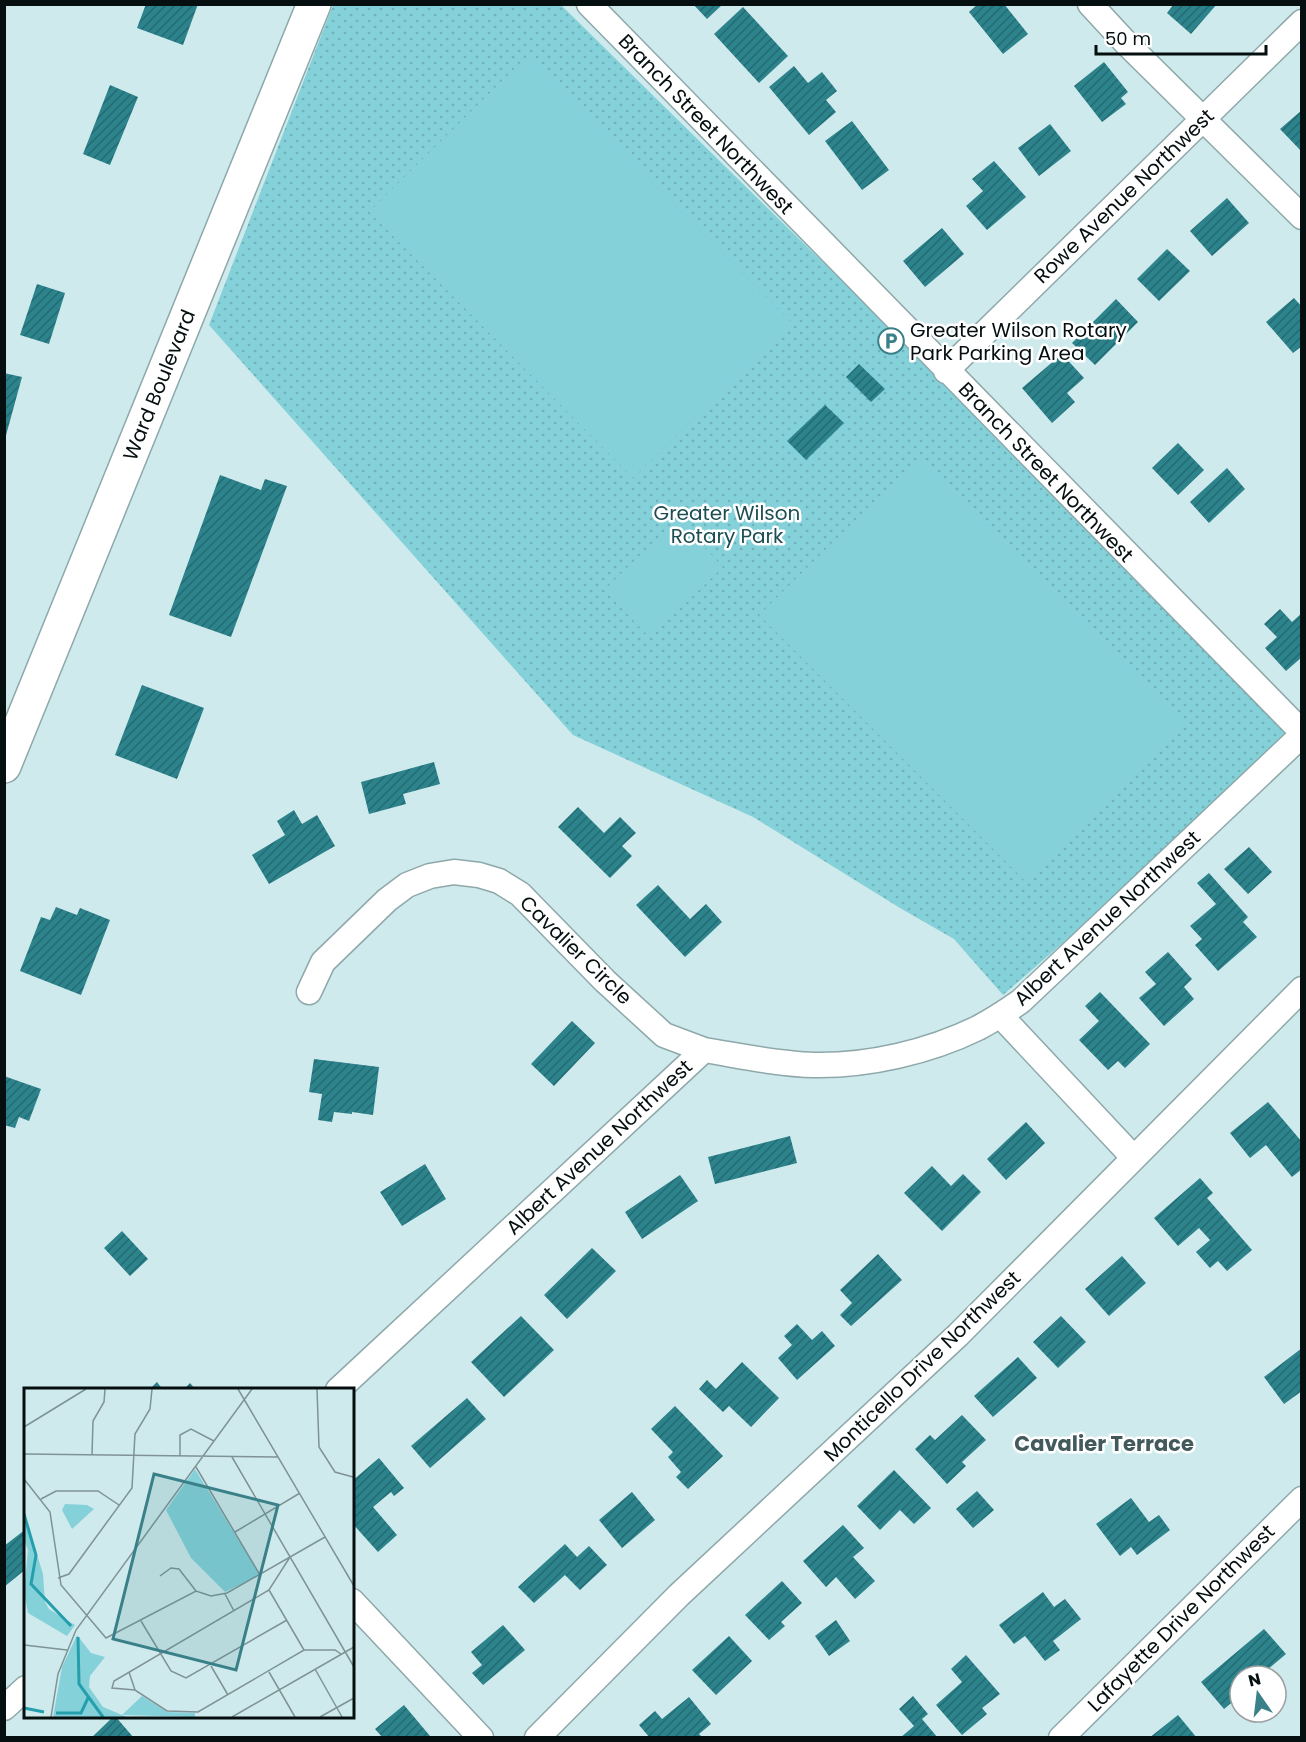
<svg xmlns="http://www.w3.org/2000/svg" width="1306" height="1742" font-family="Poppins,sans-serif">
	<defs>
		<pattern id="park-dots" width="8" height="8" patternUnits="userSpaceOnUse" patternTransform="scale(1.5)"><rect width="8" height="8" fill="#84d1da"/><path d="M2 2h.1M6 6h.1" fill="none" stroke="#70b2ba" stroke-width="1.8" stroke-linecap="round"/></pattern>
		<pattern id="building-hatch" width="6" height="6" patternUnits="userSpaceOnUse" patternTransform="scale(1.5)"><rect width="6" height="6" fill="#2c838c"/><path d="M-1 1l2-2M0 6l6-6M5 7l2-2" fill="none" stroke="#246a71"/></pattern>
	</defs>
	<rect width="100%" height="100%" fill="#cfeaed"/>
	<path fill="url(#park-dots)" d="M333 5H561L1301 732V735L1003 995 954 939 900 908 753 817 573 735 209 325Z"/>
	<path fill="#84d1da" d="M527 56 791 322 633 478 369 212Z
		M920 456 1187 725 1027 883 759 615Z
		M677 519 723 567 650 638 604 590Z"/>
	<path fill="url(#building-hatch)" d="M146 4H198L183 45 137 28Z
		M693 4H723L707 19Z
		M978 4H1004L1028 34 1003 54 969 12Z
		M1174 4H1217L1191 34 1167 13Z
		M743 7 788 56 759 83 714 34Z
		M1104 62 1128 92 1121 98 1126 104 1102 122 1074 86Z
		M794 66 808 83 822 72 837 91 826 100 836 112 809 135 769 87Z
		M110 85 138 97 110 165 83 154Z
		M1302 110V152L1280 129Z
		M852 121 889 170 862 190 825 141Z
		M1050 124 1071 151 1039 176 1018 148Z
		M994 161 1026 197 987 230 966 206 983 191 972 179Z
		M1227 198 1249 223 1212 256 1190 231Z
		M942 228 964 254 925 287 903 261Z
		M1167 249 1190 271 1159 301 1137 279Z
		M37 284 65 293 49 344 20 335Z
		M1294 298 1302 307V346L1293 353 1266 322Z
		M1116 299 1138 322 1095 365 1072 343Z
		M1062 354 1084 378 1067 393 1075 402 1052 423 1022 388Z
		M859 364 885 389 871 402 846 377Z
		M4 373 22 377 5 439H4Z
		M825 405 844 423 806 460 787 441Z
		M1178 443 1204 470 1178 495 1152 468Z
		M1227 468 1245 489 1209 523 1190 502Z
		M220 475 261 490 265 479 287 486 231 637 169 615Z
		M1280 609 1292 622 1302 613V657L1286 671 1265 648 1277 637 1264 624Z
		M142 685 204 708 177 779 115 755Z
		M434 762 440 784 403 794 406 804 369 814 361 782Z
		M578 807 604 833 620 817 636 833 622 846 632 856 610 878 558 827Z
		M294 810 302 824 317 815 335 846 269 884 252 855 285 835 277 821Z
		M1249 847 1272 872 1248 894 1224 869Z
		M1209 873 1248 917 1243 922 1257 937 1218 971 1195 945 1202 939 1190 926 1216 904 1197 883Z
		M658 885 690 919 706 904 722 922 685 957 636 905Z
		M56 907 77 915 80 908 110 920 81 995 20 971 41 917 50 920Z
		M1168 952 1192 979 1184 987 1194 999 1164 1026 1139 998 1156 984 1145 972Z
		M1100 992 1150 1044 1125 1068 1118 1061 1108 1070 1079 1040 1099 1021 1085 1006Z
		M572 1021 595 1043 554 1086 531 1064Z
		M314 1059 379 1067 373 1115 352 1112V1114L334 1112 332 1122 318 1120 322 1094 309 1092Z
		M4 1076 41 1089 29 1121 19 1117 15 1128 4 1125Z
		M1268 1102 1302 1142V1169L1292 1177 1266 1145 1250 1158 1230 1133Z
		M1026 1122 1045 1143 1006 1180 987 1159Z
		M790 1136 797 1163 715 1184 708 1157Z
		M425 1164 446 1199 402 1226 380 1192Z
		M932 1166 951 1186 963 1174 981 1192 942 1231 904 1193Z
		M680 1175 698 1201 642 1239 625 1212Z
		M1200 1178 1213 1193 1207 1198 1252 1250 1227 1271 1218 1261 1210 1268 1196 1252 1210 1240 1199 1228 1178 1246 1154 1218Z
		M122 1231 148 1259 130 1276 104 1248Z
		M592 1248 616 1271 567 1319 544 1295Z
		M878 1254 902 1280 851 1326 840 1315 852 1303 840 1290Z
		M1122 1256 1146 1283 1109 1316 1085 1289Z
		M521 1316 554 1350 504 1397 471 1362Z
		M1061 1316 1086 1342 1058 1368 1033 1342Z
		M797 1324 812 1340 822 1331 835 1346 797 1380 778 1358 792 1345 784 1336Z
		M1302 1348V1391L1284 1404 1264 1377Z
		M1018 1357 1037 1378 993 1417 974 1396Z
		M742 1362 779 1398 751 1427 729 1406 723 1412 699 1389 707 1380 716 1389Z
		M157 1382 163 1390H149Z
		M190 1383 196 1390H183Z
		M467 1398 486 1419 430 1468 411 1446Z
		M675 1406 723 1456 688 1489 676 1477 681 1472 668 1457 673 1452 651 1429Z
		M962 1415 986 1440 962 1462 966 1466 947 1484 915 1449 930 1435 935 1440Z
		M379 1458 404 1488 394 1496 391 1492 373 1507 397 1535 378 1552 352 1523V1481Z
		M894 1470 931 1508 914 1524 900 1510 880 1530 857 1506Z
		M977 1491 994 1510 973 1528 956 1509Z
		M632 1492 655 1520 622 1548 599 1520Z
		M1131 1498 1149 1522 1159 1515 1170 1530 1137 1555 1131 1547 1120 1556 1096 1524Z
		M843 1525 864 1548 853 1557 875 1581 855 1599 836 1577 826 1587 803 1561Z
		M26 1529V1569L4 1587V1546Z
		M565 1544 577 1557 589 1546 607 1565 580 1590 565 1575 534 1603 518 1587Z
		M782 1581 802 1603 781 1622 785 1626 769 1640 745 1615Z
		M1043 1592 1054 1607 1065 1599 1081 1619 1053 1641 1060 1650 1045 1661 1025 1636 1014 1644 999 1625Z
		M836 1620 850 1641 829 1656 815 1636Z
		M503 1625 525 1650 483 1685 472 1673 482 1665 471 1652Z
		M1264 1629 1286 1654 1260 1676H1240V1704L1236 1699 1224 1709 1201 1682Z
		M729 1636 752 1661 716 1695 692 1670Z
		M966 1655 1000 1694 982 1708 987 1714 962 1735 936 1705 962 1682 951 1669Z
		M913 1696 928 1714 922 1719 938 1738H900L914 1726 899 1709Z
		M689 1697 711 1724 699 1734 703 1738H650L639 1725 655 1711 662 1719Z
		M404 1705 430 1736 428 1738H383L375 1729Z
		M1247 1712H1258L1252 1718Z
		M1178 1715 1197 1738H1149Z
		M115 1716 134 1738H91L114 1716Z"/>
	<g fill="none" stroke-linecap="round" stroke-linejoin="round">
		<g stroke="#8ea8aa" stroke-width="27">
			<path id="street" d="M589 4 1302 732
				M1090 4 1127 44 1302 217
				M946 371 1302 22
				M309 992 323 962 387 900 407 885 430 876 454 872 479 875 499 881 520 894 605 981 664 1035 704 1050
				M1000 1015 1133 1157
				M338 1390 704 1050C741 1056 777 1064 814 1065 868 1066 929 1052 978 1028 993 1020 1007 1011 1021 1001L1302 735
				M352 1601 481 1738
				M4 1708 26 1688
				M537 1738 679 1595 958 1335 1302 989
				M1061 1738 1302 1499"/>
		</g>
		<g stroke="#8ea8aa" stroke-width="36">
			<path id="secondary" d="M4 766 314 4"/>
		</g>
		<use href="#street" stroke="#fff" stroke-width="24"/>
		<use href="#secondary" stroke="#fff" stroke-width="33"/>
	</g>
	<defs>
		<g id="parking-ring" transform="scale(1.35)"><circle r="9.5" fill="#fff" stroke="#398088" stroke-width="1.5"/><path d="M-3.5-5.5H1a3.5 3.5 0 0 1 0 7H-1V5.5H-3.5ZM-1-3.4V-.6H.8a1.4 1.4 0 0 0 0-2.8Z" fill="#398088"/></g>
	</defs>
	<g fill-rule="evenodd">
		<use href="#parking-ring" x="891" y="341"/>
	</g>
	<g text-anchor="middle" stroke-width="5" stroke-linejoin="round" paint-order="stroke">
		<g font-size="20" fill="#060f10" stroke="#fff">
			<text transform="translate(706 124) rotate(46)" y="7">Branch Street Northwest</text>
			<text transform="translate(1124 196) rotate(-44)" y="7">Rowe Avenue Northwest</text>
			<text transform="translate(159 385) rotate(-68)" y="7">Ward Boulevard</text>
			<text transform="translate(1046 472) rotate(46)" y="7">Branch Street Northwest</text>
			<text transform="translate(1107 918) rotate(-43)" y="7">Albert Avenue Northwest</text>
			<text transform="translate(576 950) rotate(44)" y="7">Cavalier Circle</text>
			<text transform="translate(599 1147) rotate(-43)" y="7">Albert Avenue Northwest</text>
			<text transform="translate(922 1366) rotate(-44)" y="7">Monticello Drive Northwest</text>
			<text transform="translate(1181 1618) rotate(-45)" y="7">Lafayette Drive Northwest</text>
		</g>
		<g font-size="20" fill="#060f10" stroke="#fff" text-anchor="start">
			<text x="910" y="337">Greater Wilson Rotary<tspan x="910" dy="23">Park Parking Area</tspan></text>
		</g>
		<g font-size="20" fill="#1c4d52" stroke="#fff">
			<text x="727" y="520">Greater Wilson<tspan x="727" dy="23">Rotary Park</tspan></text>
		</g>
		<g font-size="21" font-weight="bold" fill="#435a5d" stroke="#fff">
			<text x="1104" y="1451">Cavalier Terrace</text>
		</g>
	</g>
	<g transform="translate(24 1388)">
		<rect width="330" height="330" fill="#cfeaed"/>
		<path d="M41 116 63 117 70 121 48 141 38 122ZM0 124 19 186 21 214 25 221 51 237 43 248 4 225 0 204 4 162 0 152ZM53 247 67 265 81 269 66 288 65 299 79 319 103 329H29L38 279Z" fill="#84d1da"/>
		<path d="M171 81 236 187 201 204 167 170 142 122ZM118 308 143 324 171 325V329L98 327Z" fill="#84d1da"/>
		<path d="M178 104 197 136 179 147 160 115ZM206 151 225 183 206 194 187 163Z" fill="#84d1da"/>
		<path fill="none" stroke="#269fac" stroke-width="3" d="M0 126 12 167 7 196 47 238M54 249 55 296 79 329M0 320 20 324M32 325H57L64 310"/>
		<path fill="none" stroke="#7f9295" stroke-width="1.5" d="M214 1 330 198M293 1 295 59 311 84 329 89M330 1V120M0 39 62 1M0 66 254 69M68 67 69 33 80 14 81 1M156 68V47L167 41 190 53M208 69 330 279M172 79 236 187M0 91 26 124 37 197 82 250 172 203 187 208 203 205 301 149M17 111 32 103H74L95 117M211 144 276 105M266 169 245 202 90 293 88 300 111 302 143 323 174 324 280 262H311L317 266M136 188 147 180 155 181 172 203M34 190 45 186 108 100 111 46 126 21 128 1M245 202 280 262M201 206 210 223M117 233 147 283 162 290 263 232M0 257 43 262M187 278 204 307M291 281 318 329M105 284 111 302M245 284 271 329M27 329 34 286 52 242 228 1M208 329 330 259M296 329 330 310"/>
		<path fill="#398088" fill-opacity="0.15" stroke="#398088" stroke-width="3" d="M130 86 254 117 212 282 89 251Z"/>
		<rect width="330" height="330" fill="none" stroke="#060f10" stroke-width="3"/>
	</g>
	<rect width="1306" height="1742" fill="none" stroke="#060f10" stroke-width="12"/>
	<g transform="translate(1258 1694) rotate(346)"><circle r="28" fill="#ffffff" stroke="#9b9f9f" stroke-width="1.5"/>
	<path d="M0-4.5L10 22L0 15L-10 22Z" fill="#398088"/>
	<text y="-9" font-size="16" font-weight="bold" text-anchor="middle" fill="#060f10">N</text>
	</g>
	<path d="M1096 45v9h170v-9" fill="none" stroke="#060f10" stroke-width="3"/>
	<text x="1105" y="45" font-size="18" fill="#060f10" stroke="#ffffff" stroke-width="4.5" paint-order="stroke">50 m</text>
</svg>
